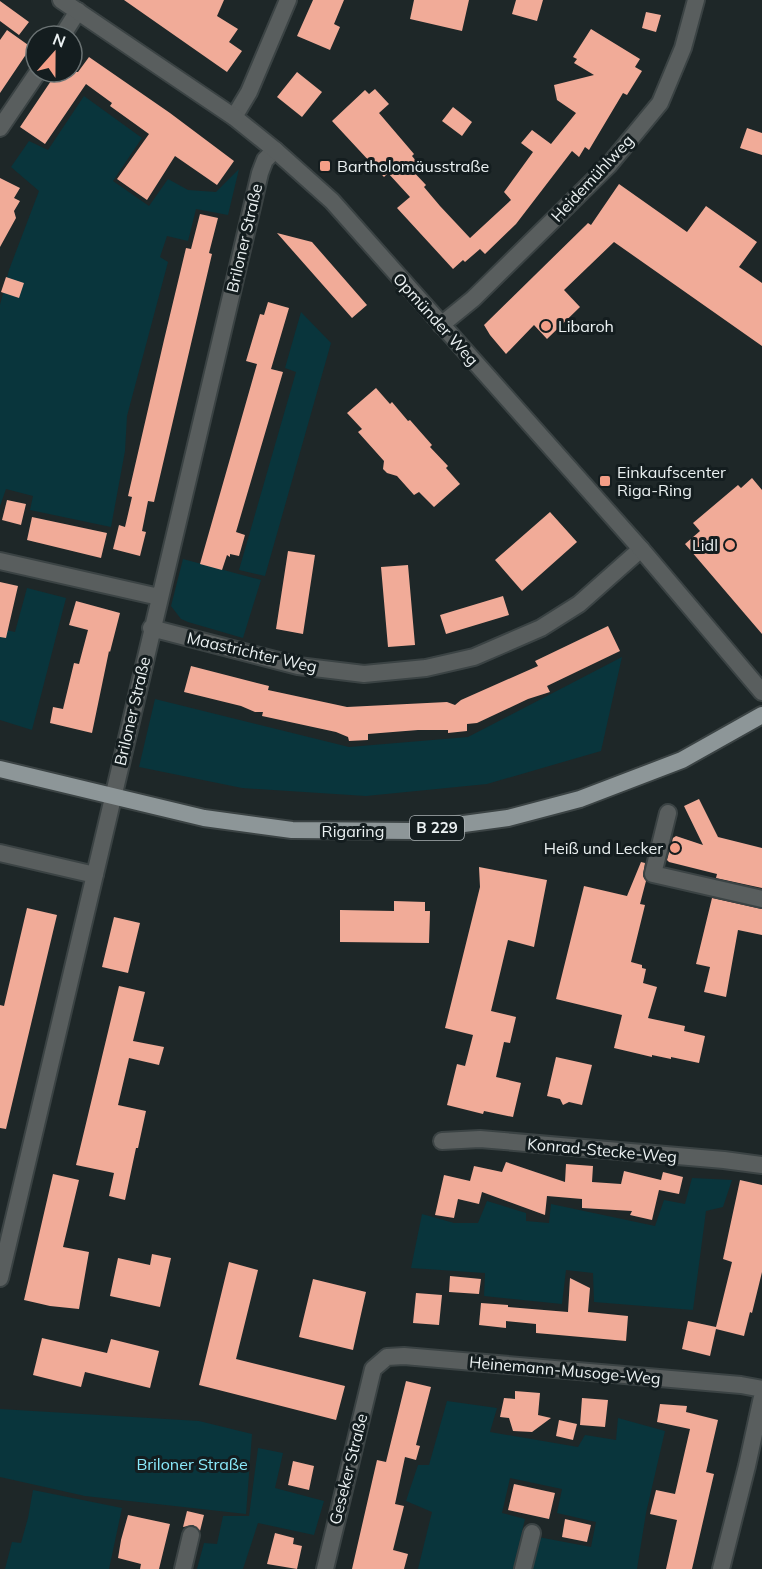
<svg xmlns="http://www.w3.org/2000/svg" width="762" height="1569" font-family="Mulish,sans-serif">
	<rect width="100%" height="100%" fill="#1e2728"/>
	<path fill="#09353c" d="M84 96 142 138 113 181 149 206 168 179 188 190 216 192 239 169 228 215 196 209 188 241 167 236 160 257 168 262 127 416 125 451 111 527 30 510 33 496 6 489 0 506V305L9 270 39 191 11 167 29 141 48 150Z
		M301 312 331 343 265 576 239 570 296 372 285 368Z
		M183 559 261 580 243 638 188 622 181 619 171 606Z
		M27 588 66 598 32 730 0 720V629L15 632Z
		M622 657 601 751 487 784 366 796 242 788 139 767 155 699 349 747 468 737Z
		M692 1178 732 1180 723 1207 706 1211 693 1310 594 1302 593 1273 566 1270 562 1304 484 1296 485 1273 411 1268 422 1214 454 1223H478L487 1201 526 1213V1221L549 1223 551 1204 655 1226 664 1200 685 1204Z
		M447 1401 497 1408 490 1432 578 1447 585 1435 616 1440 618 1418 665 1431 646 1513 637 1569H530L538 1537 591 1547 596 1522 557 1513 562 1489 510 1478 502 1513 525 1519 513 1569H418L432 1512 406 1501 418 1465H429Z
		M0 1409 199 1421 252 1434 246 1514 85 1496 0 1477Z
		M258 1448 283 1453 275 1488 324 1501 314 1535 258 1523 243 1569H197L204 1543 217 1544 223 1516H249Z
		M33 1490 122 1508 109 1569H5L12 1542 21 1543 28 1518Z"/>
	<path fill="#f1ab98" d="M124 0H224L217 16 238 29 229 42 242 51 227 72Z
		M313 0H344L334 24 340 27 330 50 297 36Z
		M414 0H469L462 31 410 19Z
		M516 0H543L537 21 512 14Z
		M0 1 29 22 19 35 0 21Z
		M646 12 661 15 656 32 642 28Z
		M591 29 640 59 635 67 642 71 627 95 623 93 589 150 585 147 579 157 572 151 516 224 485 254 480 249 465 262 463 260 453 269 397 208 410 197 388 173 384 177 332 121 365 90 369 94 375 89 389 104 379 113 414 154 412 156 416 161 409 167 426 185 424 187 440 206 470 238 511 200 504 192 533 152 521 143 532 130 551 144 576 113 557 100 554 85 594 75 574 63 577 59 573 57Z
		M7 30 31 47 0 93V40Z
		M89 57 170 113 234 161 217 185 175 156 147 200 117 179 149 134 110 106 112 103 86 84 45 144 20 127 57 72H78Z
		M297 72 322 92 302 117 277 97Z
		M453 107 472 122 462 136 442 121Z
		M747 128 762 133V155L740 148Z
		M0 178 20 188 14 198 20 201 14 211 16 218 0 247Z
		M619 184 687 232 706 206 757 242 739 267 762 283V346L614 242 564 290 580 307 547 339 534 325 506 354 490 335 484 325 585 226 588 223 591 225Z
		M200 214 218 218 209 253 212 254 154 502 148 501 142 531 146 532 140 556 113 549 119 525 125 527 132 497 128 496 164 340 186 248 191 249Z
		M277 233 312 242 367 305 352 318Z
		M6 277 24 283 19 298 1 292Z
		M268 302 289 308 271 369 283 372 236 532 245 535 239 556 230 554V557L227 555 222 570 200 564 257 364 246 361 260 314 264 315Z
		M376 388 390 404 392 402 408 421 410 420 432 445 430 447 448 466 446 468 460 484 434 507 419 492 414 495 397 476 387 473 383 469 384 461 358 432 362 429 347 413Z
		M752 478 762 490V634L685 544 700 531 693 523 738 485 741 488Z
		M7 500 26 504 21 525 2 520Z
		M550 512 577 542 522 591 495 560Z
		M32 517 107 533 101 558 27 540Z
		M288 551 315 555 303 634 276 629Z
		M408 565 415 645 388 647 381 567Z
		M0 582 18 586 6 638 0 637Z
		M503 596 509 615 446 634 440 615Z
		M76 601 120 613 110 652 109 651 92 733 50 723 53 707 63 709 74 663 79 664 88 630 69 625Z
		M608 626 620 651 547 686 550 692 528 699 477 723 467 724V731L448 733V730H418L368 734V740L349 741 348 737 336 732 262 716 263 712H255L241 706 184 692 191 666 269 686 268 690 347 707 447 702 455 705 461 700 538 666 535 661Z
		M699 799 718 837 762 848V888L716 878 717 874 669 862 667 860 673 838 676 836 703 845 684 806Z
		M641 862 645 863 643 876 646 881 640 904 645 905 631 962 642 965V968L646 969 643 983 657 987 648 1018 685 1026 684 1031 705 1036 699 1063 671 1057V1059L652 1055V1057L614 1048 622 1015 556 999 584 886 627 896Z
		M479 867 547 880 534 947 508 940 491 1011 516 1017 510 1043 504 1042 496 1077 521 1083 513 1117 484 1111 483 1114 447 1105 457 1064 465 1066 473 1035 445 1028 480 887Z
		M712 898 762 909V935L738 930 726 997 704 992 710 967 696 964Z
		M394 901 425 902V911H430L429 943 340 942V910L394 911Z
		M27 908 57 915 6 1129 0 1128V1005L4 1006Z
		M114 917 140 923 128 973 102 967Z
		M119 986 145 992 133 1041 164 1047 159 1065 129 1058 118 1105 146 1111 138 1148H136L125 1200 109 1196 114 1173 76 1165Z
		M556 1057 592 1065 582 1105 569 1102 563 1105 560 1099 547 1096Z
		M506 1162 565 1182 566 1164 593 1166 592 1182 621 1184 624 1171 661 1180 663 1172 683 1177 679 1194 659 1190 652 1220 630 1215 632 1211 582 1208V1199L547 1196 545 1215 482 1192 479 1204 458 1199 454 1218 435 1215 444 1175 470 1181 474 1166 502 1172Z
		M53 1174 79 1180 63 1247 89 1252 79 1309 50 1306 24 1300Z
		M740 1180 762 1185V1272L752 1313 750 1312 744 1336 716 1329 710 1356 682 1349 688 1321 716 1327 732 1262 723 1259Z
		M152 1254 171 1258 160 1307 110 1296 118 1258 150 1265Z
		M229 1262 258 1270 236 1359 345 1386 336 1420 199 1385Z
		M450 1276 481 1279 479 1294 449 1292Z
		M570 1278 590 1288 588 1312 628 1316 626 1341 536 1333V1324L506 1321V1328L479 1325 481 1303 508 1305V1307L568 1312Z
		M313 1279 366 1292 353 1350 299 1337Z
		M416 1293 442 1295 439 1325 413 1323Z
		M42 1338 107 1353 111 1339 159 1351 150 1388 85 1372 81 1387 33 1375Z
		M406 1381 431 1387 416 1445 420 1446 416 1460 405 1457 395 1504 404 1506 393 1550 408 1554 404 1569H352L377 1460 386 1462Z
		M515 1391 540 1393 538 1415 551 1418 532 1432 513 1431 509 1418 500 1417 504 1398 515 1399Z
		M582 1398 608 1400 605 1427 580 1425Z
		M660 1404 687 1406 686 1412 718 1420 706 1472 714 1474 692 1569H666L677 1520 650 1514 656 1490 675 1494 690 1429 657 1422Z
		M559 1420 577 1424 573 1440 556 1436Z
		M293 1461 314 1466 309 1490 288 1485Z
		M514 1484 555 1493 549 1519 508 1510Z
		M187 1511 204 1515 200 1531 193 1525 183 1527Z
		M128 1515 170 1524 159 1569H140L141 1564 118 1558 121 1540Z
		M565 1519 591 1525 587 1542 562 1537Z
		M275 1533 294 1538 293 1544 302 1546 297 1569 267 1564Z"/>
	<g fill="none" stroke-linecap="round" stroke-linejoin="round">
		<g stroke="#3b4344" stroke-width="20">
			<path id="minor" d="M62 36 78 11
				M234 117 249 92 288 0
				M0 128 38 72
				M441 325 473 299 609 165 660 103 683 48 696 0
				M0 561 159 597
				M151 628 298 666 364 674 426 668 474 657 541 628 579 604 641 549
				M668 813 653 874 762 899
				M0 853 95 875
				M442 1141 480 1139 724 1160 762 1165
				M0 1278 260 173 265 160 275 150
				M183 1569 191 1535
				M325 1569 373 1369 387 1357 404 1356 741 1385 762 1389
				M523 1569 532 1533
				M721 1569 747 1466 762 1397"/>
		</g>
		<g stroke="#3b4344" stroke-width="20">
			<path id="tertiary" d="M61 0 234 117 275 150 332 201 641 549 762 692"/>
		</g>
		<g stroke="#3b4344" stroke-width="20">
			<path id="primary" d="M0 769 204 818 292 830 412 831 508 818 580 799 682 760 762 715"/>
		</g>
		<use href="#minor" stroke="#595e5e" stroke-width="16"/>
		<use href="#tertiary" stroke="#595e5e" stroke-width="16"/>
		<use href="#primary" stroke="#8d9698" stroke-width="16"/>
	</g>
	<g fill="#f49e87" stroke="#141d1f" stroke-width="2">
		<rect x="319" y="160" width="12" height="12" rx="3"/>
		<circle cx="546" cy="326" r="6"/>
		<rect x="599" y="475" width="12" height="12" rx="3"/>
		<circle cx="730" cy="545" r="6"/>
		<circle cx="675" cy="848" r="6"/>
	</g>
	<g text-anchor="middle" stroke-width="6" stroke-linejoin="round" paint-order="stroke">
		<rect fill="#141d1f" stroke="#aab1b3" stroke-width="1.5" x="410" y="816" width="54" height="24" rx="4.5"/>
		<g font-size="15" font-weight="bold" fill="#ebf1f2">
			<text x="437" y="833">B 229</text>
		</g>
		<g font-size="16" fill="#ebf1f2" stroke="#141d1f" text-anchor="start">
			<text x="337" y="172">Bartholomäusstraße</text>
			<text x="558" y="332">Libaroh</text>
			<text x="617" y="478">Einkaufscenter<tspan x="617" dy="18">Riga-Ring</tspan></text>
			<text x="718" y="551" text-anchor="end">Lidl</text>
			<text x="663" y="854" text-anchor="end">Heiß und Lecker</text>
		</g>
		<g font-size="16" fill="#ebf1f2" stroke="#141d1f">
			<text transform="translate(592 178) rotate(-47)" y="6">Heidemühlweg</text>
			<text transform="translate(244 238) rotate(-77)" y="6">Briloner Straße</text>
			<text transform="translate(436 319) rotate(48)" y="6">Opmünder Weg</text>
			<text transform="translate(252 652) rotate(13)" y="6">Maastrichter Weg</text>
			<text transform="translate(132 711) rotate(-77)" y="6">Briloner Straße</text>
			<text x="353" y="837">Rigaring</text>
			<text transform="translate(602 1150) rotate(5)" y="6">Konrad-Stecke-Weg</text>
			<text transform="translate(565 1370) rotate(5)" y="6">Heinemann-Musoge-Weg</text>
			<text transform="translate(348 1469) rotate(-76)" y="6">Geseker Straße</text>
		</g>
		<g font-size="16" fill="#8aeafb" stroke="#141d1f">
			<text x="192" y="1470">Briloner Straße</text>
		</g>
	</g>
	<g transform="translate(54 54) rotate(21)"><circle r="28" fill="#141d1f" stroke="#6a7273" stroke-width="1.5"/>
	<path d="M0-4.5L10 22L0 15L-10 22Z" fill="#f49e87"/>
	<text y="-9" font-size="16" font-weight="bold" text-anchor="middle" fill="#ebf1f2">N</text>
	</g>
</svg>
